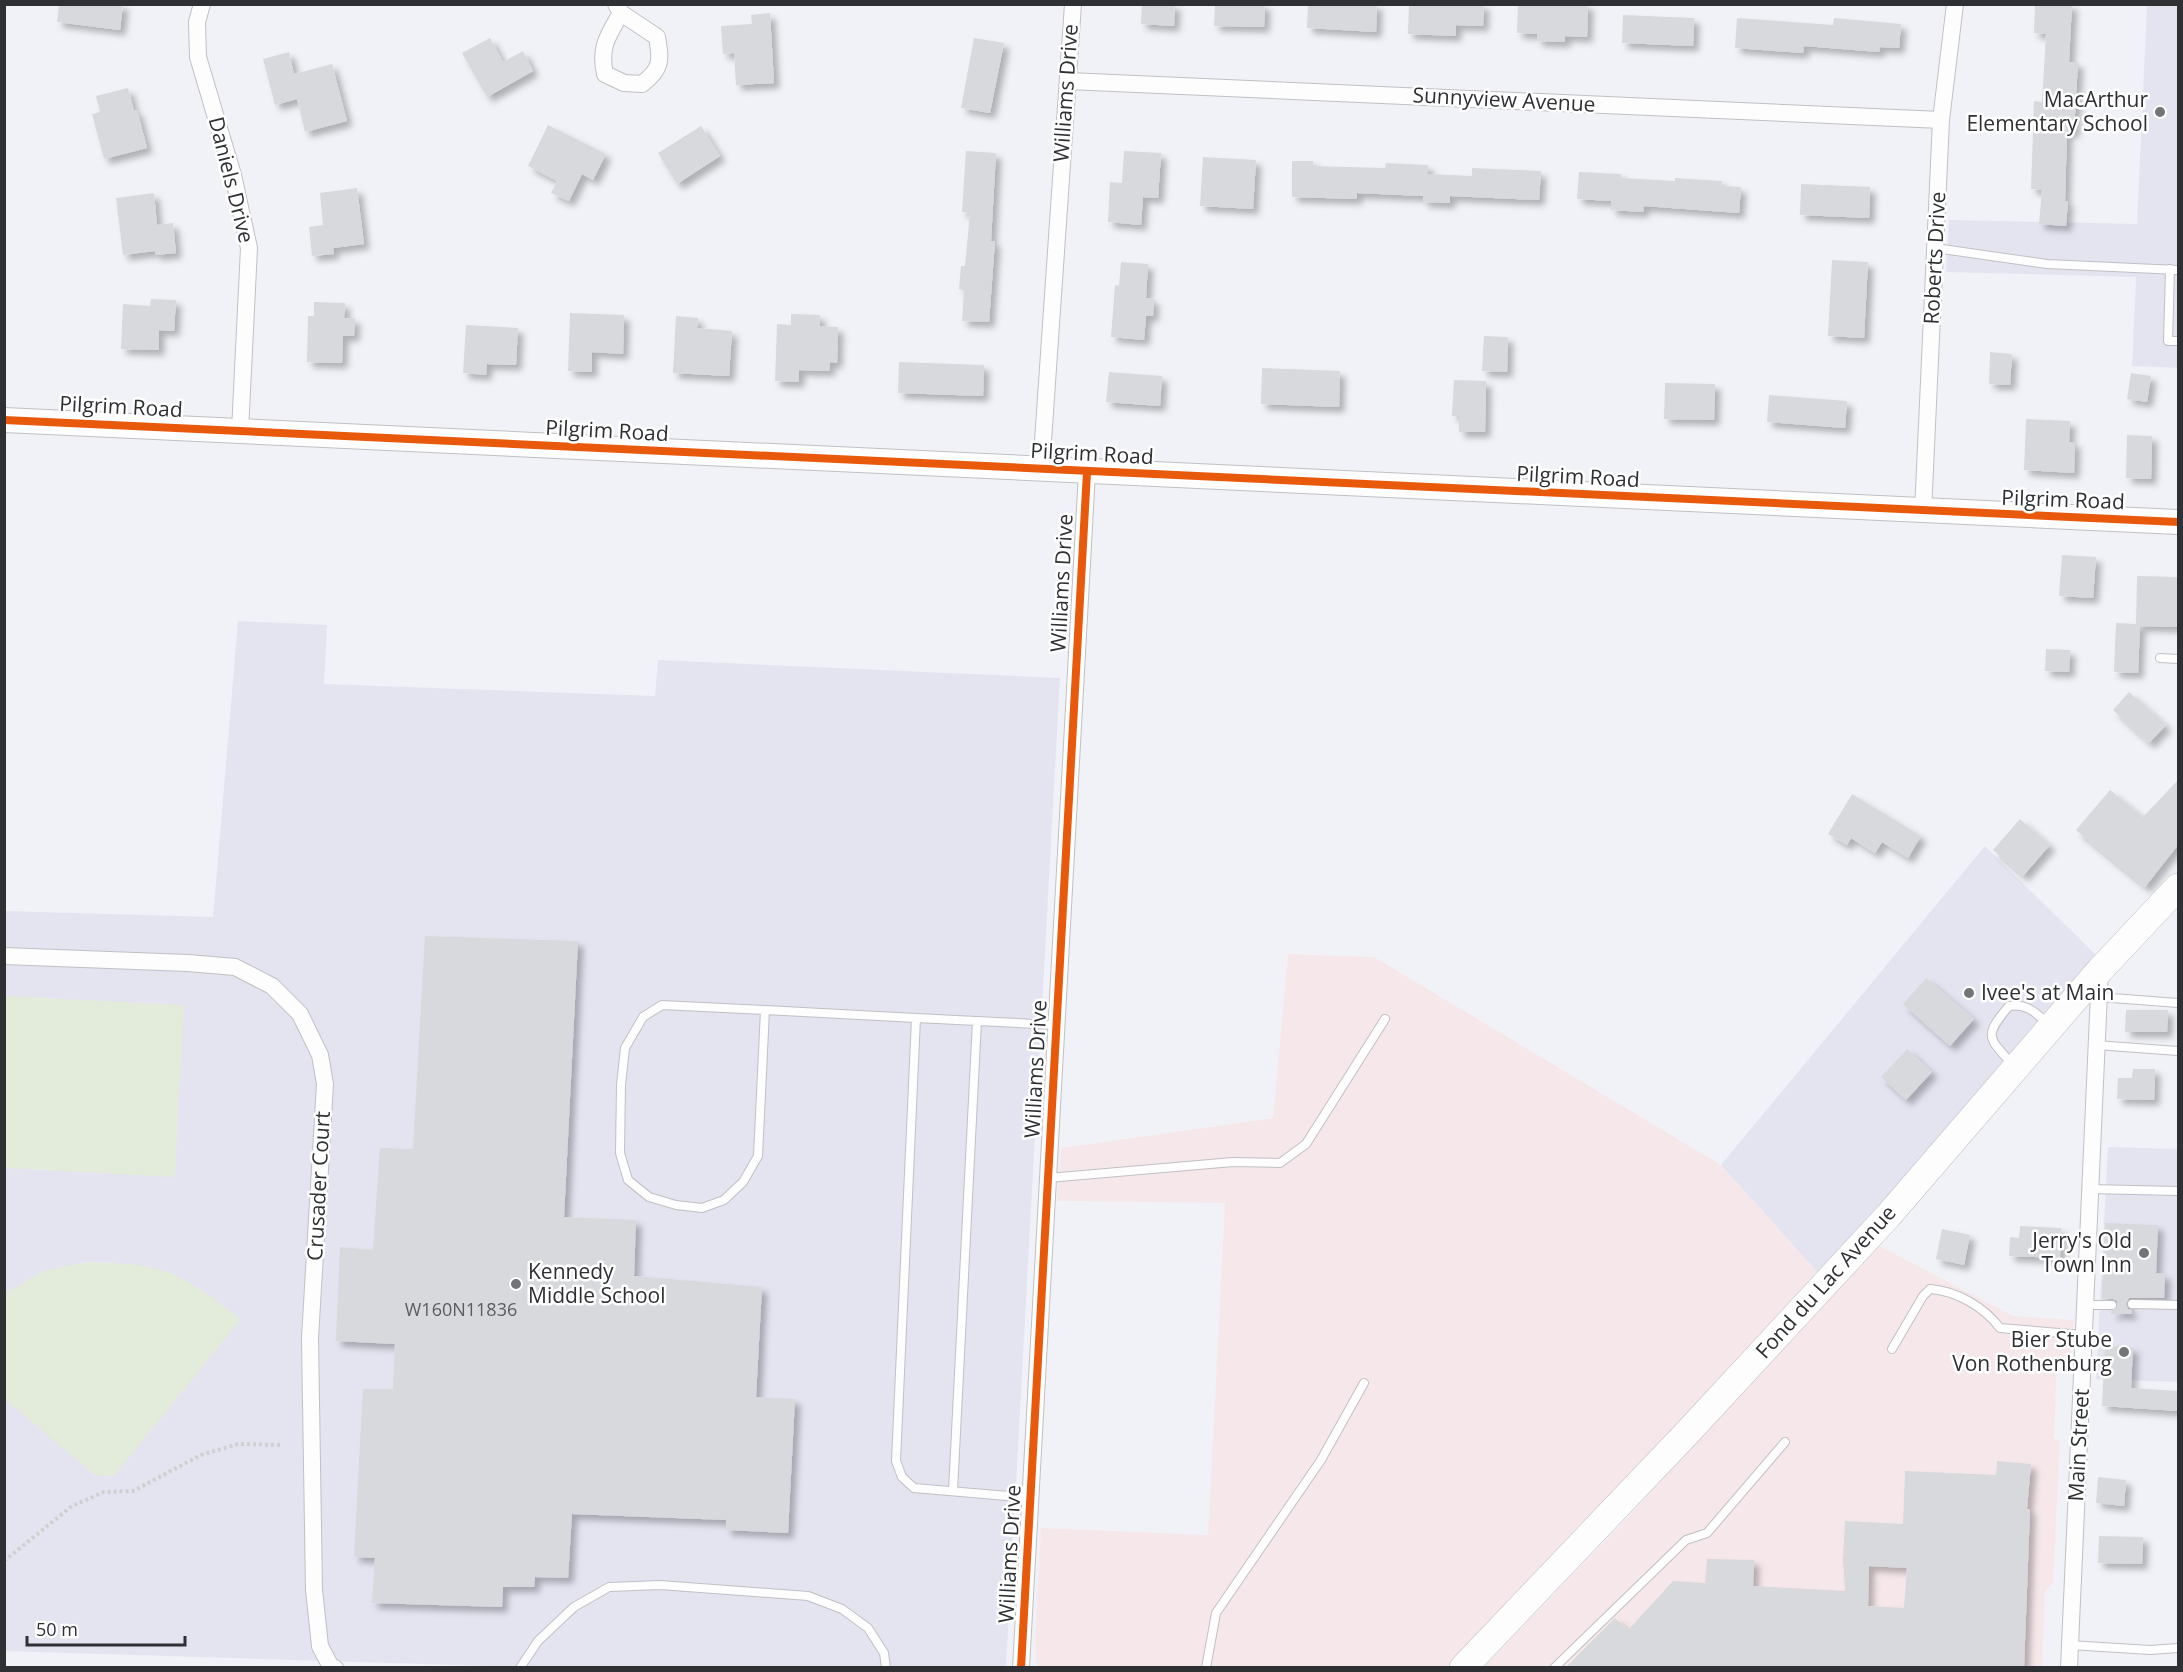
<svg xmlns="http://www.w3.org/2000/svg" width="2183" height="1672" font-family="'Open Sans',sans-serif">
	<defs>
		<filter id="shadow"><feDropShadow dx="5.5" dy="5.5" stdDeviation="3" flood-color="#0004"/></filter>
	</defs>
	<rect width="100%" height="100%" fill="#f1f2f7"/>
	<path fill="#e3e4f0" d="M2147 5H2178V368L2132 366 2136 277 1946 272 1949 220 2137 224Z
		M238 621 327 625 324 684 655 696 658 660 1060 678 1006 1667H521L5 1651V911L213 917Z
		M1985 846 2097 956 1819 1274 1721 1165Z
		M2108 1147 2178 1149V1382L2096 1379Z"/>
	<path fill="#f6e8ea" d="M1288 954 1374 957 1721 1165 1819 1274 1448 1667 1039 1668 1036 1661 1035 1638 1041 1528 1208 1535 1225 1203 1057 1201 1061 1148 1273 1118Z
		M1876 1244 2013 1316 2074 1320 2071 1354 2057 1358 2054 1438 2060 1442 2053 1583 2045 1592 2042 1667 1483 1668 1627 1518Z"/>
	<path fill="#e3ecda" d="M4 996 184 1005 175 1177 5 1168Z
		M87 1262C116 1263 148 1263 175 1275 199 1286 220 1304 241 1319L114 1476 94 1475 5 1399V1293L44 1271Z"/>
	<path fill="#d8d9dd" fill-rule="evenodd" filter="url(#shadow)" d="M59 4H123L120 30 57 22Z
		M1142 4H1175L1174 26 1141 24Z
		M1215 4H1265L1264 27 1214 26Z
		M1308 4H1377L1376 32 1307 28Z
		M1409 4H1484L1483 26 1456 25V36L1408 34Z
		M1518 4H1588L1587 37 1565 36V42L1537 41V34L1517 33Z
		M2043 4H2072L2069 62H2078L2074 132H2067L2065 201H2068L2066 226 2039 224 2042 190 2031 189 2034 101 2042 102 2046 34 2034 33 2035 6H2043Z
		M770 13 774 83 736 85 734 53 723 54 721 26 752 24 751 15Z
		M1623 15 1694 18 1693 46 1622 43Z
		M1737 18 1833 25 1834 18 1901 24 1899 48 1880 47 1879 52 1804 46 1803 53 1735 48Z
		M490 38 503 62 523 51 533 71 487 97 462 53Z
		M974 38 1004 43 990 113 961 108Z
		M289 52 294 74 332 64 347 121 305 132 297 99 275 105 263 59Z
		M128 88 134 111 137 110 147 148 104 159 92 114 100 112 96 96Z
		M548 125 606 154 593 180 582 174 569 201 551 193 557 181 528 166Z
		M701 126 720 156 677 184 658 153Z
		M966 151 996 153 991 241H995L989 322 962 321 964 290 959 289 961 266H965L970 213 962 212Z
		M1124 151 1161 153 1158 198 1143 197 1141 225 1108 222 1110 182 1122 183Z
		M1203 157 1256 160 1253 209 1200 206Z
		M1292 161H1313V166L1385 168 1386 163 1428 165V174L1472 176V168L1541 171 1539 200 1450 196V203L1423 202V196L1357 193V199L1292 197Z
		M1579 172 1621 174V178L1675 181V178L1722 181 1721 186 1741 187 1739 213 1644 206 1643 212 1611 210V201L1577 199Z
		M1801 184 1870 187 1869 218 1800 215Z
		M357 188 364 244 333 248 334 254 312 256 309 227 323 225 320 193Z
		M154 193 157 225 173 223 176 253 155 255V251L123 255 116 198Z
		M1832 260 1868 262 1864 338 1828 336Z
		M1121 262 1148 264 1146 298 1154 299 1153 316H1146L1144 340 1111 337 1115 285 1119 286Z
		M151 299 176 300 174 331 159 330V350L121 349 123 304 150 306Z
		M314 302 345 303 344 318H355L354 336H343L342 363 307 362 308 316H314Z
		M570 313 624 315 623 354 592 352V372L568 371Z
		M791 314 820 315V326L838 327 837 363 830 362 829 371 799 370V382L775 381 777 324 791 325Z
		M676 316 698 318 697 328 732 331 729 376 673 373Z
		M466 325 518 328 516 365 487 364 486 375 463 373Z
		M1484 336 1508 337 1507 372 1482 371Z
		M1990 352 2012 354 2010 385 1989 384Z
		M899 362 984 365 983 396 898 393Z
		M1262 368 1340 371 1339 407 1261 404Z
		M1109 372 1162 376 1160 406 1106 402Z
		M2131 373 2151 376 2147 402 2127 399Z
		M1454 380 1486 381 1485 432H1459V416H1452Z
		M1665 383 1715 384 1714 420 1664 419Z
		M1769 395 1847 401 1845 428 1767 422Z
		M2026 419 2070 421 2069 442H2075L2074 473 2024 470Z
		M2127 435 2152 436 2151 479 2126 478Z
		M2062 555 2096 557 2093 598 2059 596Z
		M2137 576 2178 577V627L2140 626 2138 673 2114 672 2116 623 2136 624Z
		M2046 649 2070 650 2069 672 2045 671Z
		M2129 692 2166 725 2149 743 2113 710Z
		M2178 780V845L2145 887 2076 830 2110 790 2143 817Z
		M1852 794 1921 836 1908 858 1882 842 1875 853 1851 838 1847 845 1828 834Z
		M2020 819 2050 845 2023 876 1993 850Z
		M425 936 578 941 564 1217 636 1220 634 1276 762 1287 756 1397 795 1399 788 1533 726 1530V1520L572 1514 568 1578 535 1577 534 1587H503L502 1607 372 1603 375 1558 354 1557 363 1389H393L395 1344 336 1341 340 1247 373 1250 380 1148 413 1149Z
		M1926 978 1974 1019 1950 1046 1903 1004Z
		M2126 1010H2168L2167 1032H2125Z
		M1907 1049 1932 1072 1906 1100 1881 1077Z
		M2133 1069H2155L2154 1100 2117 1099 2118 1078H2132Z
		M2105 1223 2158 1225 2156 1273 2165 1274 2164 1298H2129L2126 1304 2128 1309 2132 1310V1314H2111V1311L2118 1308 2117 1301 2113 1299H2102Z
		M2020 1226 2061 1228 2060 1258 2009 1256 2010 1237 2019 1238Z
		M1942 1229 1970 1235 1964 1265 1936 1259Z
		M2105 1346 2133 1347 2131 1388 2178 1391V1411L2102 1406Z
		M1997 1461 2031 1464 2027 1509H2030L2024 1668H1565L1615 1618 1628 1630 1673 1581 1705 1583 1707 1559 1754 1560 1753 1586 1845 1591 1843 1559 1845 1521 1903 1524 1905 1471 1996 1475ZM1869 1566 1907 1568 1904 1608 1868 1606Z
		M2098 1477 2126 1480 2124 1506 2096 1503Z
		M2099 1536 2143 1537 2142 1564 2098 1563Z"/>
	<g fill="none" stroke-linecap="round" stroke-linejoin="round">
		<g stroke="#c0c0c4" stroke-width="10">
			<path id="lane" d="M1935 248 2047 264 2178 270
				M2170 269 2168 341H2178
				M2160 658 2178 659
				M2099 997 2178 1003
				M765 1010 758 1156 743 1182 724 1200 702 1208 676 1205 649 1197 628 1180 620 1153 621 1085 625 1048 643 1017 662 1005 765 1010 916 1018 1056 1025
				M916 1018 896 1461 902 1477 914 1488 1031 1498
				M2096 1045 2178 1051
				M2013 1065C1988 1037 1983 1037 2009 1006 2027 1003 2036 1013 2048 1024
				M1048 1178 1233 1162 1280 1163 1306 1144 1385 1019
				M2090 1189 2178 1191
				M2132 1304 2178 1305
				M2085 1305H2112
				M1892 1349 1923 1296 1930 1289C1957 1291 1984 1307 2000 1328L2084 1335
				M953 1491 977 1021
				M2070 1645 2150 1650 2178 1648
				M520 1668 538 1641 574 1607 609 1587 660 1585 808 1596 842 1609 868 1628 884 1653 886 1668
				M1206 1668 1216 1613 1321 1460 1364 1383
				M1554 1668 1686 1540 1707 1533 1785 1442"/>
		</g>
		<g stroke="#c0c0c4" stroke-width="18">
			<path id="street" d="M202 4 197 22 198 57 233 175 249 248 240 431
				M616 4 621 13 657 37C661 60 662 69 642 84L624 83 605 74C599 47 608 36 621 13
				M1068 81 1941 120
				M1041 470 1073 4
				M1923 512 1941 120 1955 4
				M4 956 188 963 235 967 272 986 300 1014 320 1055 325 1084 310 1338 314 1590 320 1646 331 1667 335 1668
				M1021 1668 1087 472
				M2069 1668 2100 970"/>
		</g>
		<g stroke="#c0c0c4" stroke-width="26">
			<path id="secondary" d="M4 420 2178 522"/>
		</g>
		<g stroke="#c0c0c4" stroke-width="28">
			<path id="primary" d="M1463 1668 1687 1433 1888 1216 2100 970 2178 887"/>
		</g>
		<path stroke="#d0d0d1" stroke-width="4" stroke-dasharray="3 3" stroke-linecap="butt" d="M4 1561 72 1506 104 1492 133 1491 201 1455 238 1444 281 1445"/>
		<use href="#lane" stroke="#fdfdfe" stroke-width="8"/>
		<use href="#street" stroke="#fdfdfe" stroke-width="16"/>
		<use href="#secondary" stroke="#fdfdfe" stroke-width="24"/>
		<use href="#primary" stroke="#fdfdfe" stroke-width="27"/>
		<g stroke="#fff" stroke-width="11">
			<path id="cycleway" d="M4 420 2178 522
				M1021 1668 1087 472"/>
		</g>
		<use href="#cycleway" stroke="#e8590c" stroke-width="8"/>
	</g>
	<g fill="#737478" stroke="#fff" stroke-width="2">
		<circle cx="2160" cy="112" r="6"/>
		<circle cx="1969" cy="993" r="6"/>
		<circle cx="2144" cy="1253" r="6"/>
		<circle cx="516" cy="1284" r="6"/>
		<circle cx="2124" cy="1352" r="6"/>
	</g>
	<g text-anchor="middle" stroke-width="5" stroke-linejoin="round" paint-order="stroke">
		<g font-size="18" fill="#5b5c5f">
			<text x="461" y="1316">W160N11836</text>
		</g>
		<g font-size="21" fill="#2f3033" stroke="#fff">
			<text transform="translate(1066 93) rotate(-86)" y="7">Williams Drive</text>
			<text transform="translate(1504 100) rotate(3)" y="7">Sunnyview Avenue</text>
			<text transform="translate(231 180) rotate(76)" y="7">Daniels Drive</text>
			<text transform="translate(1935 258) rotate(-87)" y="7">Roberts Drive</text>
			<text transform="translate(121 407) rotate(3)" y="7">Pilgrim Road</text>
			<text transform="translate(607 431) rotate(3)" y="7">Pilgrim Road</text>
			<text transform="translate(1092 454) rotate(3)" y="7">Pilgrim Road</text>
			<text transform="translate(1578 477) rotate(3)" y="7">Pilgrim Road</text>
			<text transform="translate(2063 500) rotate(2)" y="7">Pilgrim Road</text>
			<text transform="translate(1062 583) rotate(-87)" y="7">Williams Drive</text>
			<text transform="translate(1036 1069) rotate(-87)" y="7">Williams Drive</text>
			<text transform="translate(319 1186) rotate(-87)" y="7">Crusader Court</text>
			<text transform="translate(1826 1282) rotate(-48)" y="7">Fond du Lac Avenue</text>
			<text transform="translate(2079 1445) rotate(-87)" y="7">Main Street</text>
			<text transform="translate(1010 1554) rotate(-87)" y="7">Williams Drive</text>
		</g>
		<g font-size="21" fill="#2f3033" stroke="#fff" text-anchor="end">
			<text x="2148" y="107">MacArthur<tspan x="2148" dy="24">Elementary School</tspan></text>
			<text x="1981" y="1000" text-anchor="start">Ivee's at Main</text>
			<text x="2132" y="1248">Jerry's Old<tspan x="2132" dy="24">Town Inn</tspan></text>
			<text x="528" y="1279" text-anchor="start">Kennedy<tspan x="528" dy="24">Middle School</tspan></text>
			<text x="2112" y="1347">Bier Stube<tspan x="2112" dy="24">Von Rothenburg</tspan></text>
		</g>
	</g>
	<rect width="2183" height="1672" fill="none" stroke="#2f3033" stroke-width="12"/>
	<path d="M27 1636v9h158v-9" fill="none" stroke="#2f3033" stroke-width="3"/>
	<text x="36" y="1636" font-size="18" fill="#2f3033" stroke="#ffffff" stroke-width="4.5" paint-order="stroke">50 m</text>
</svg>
